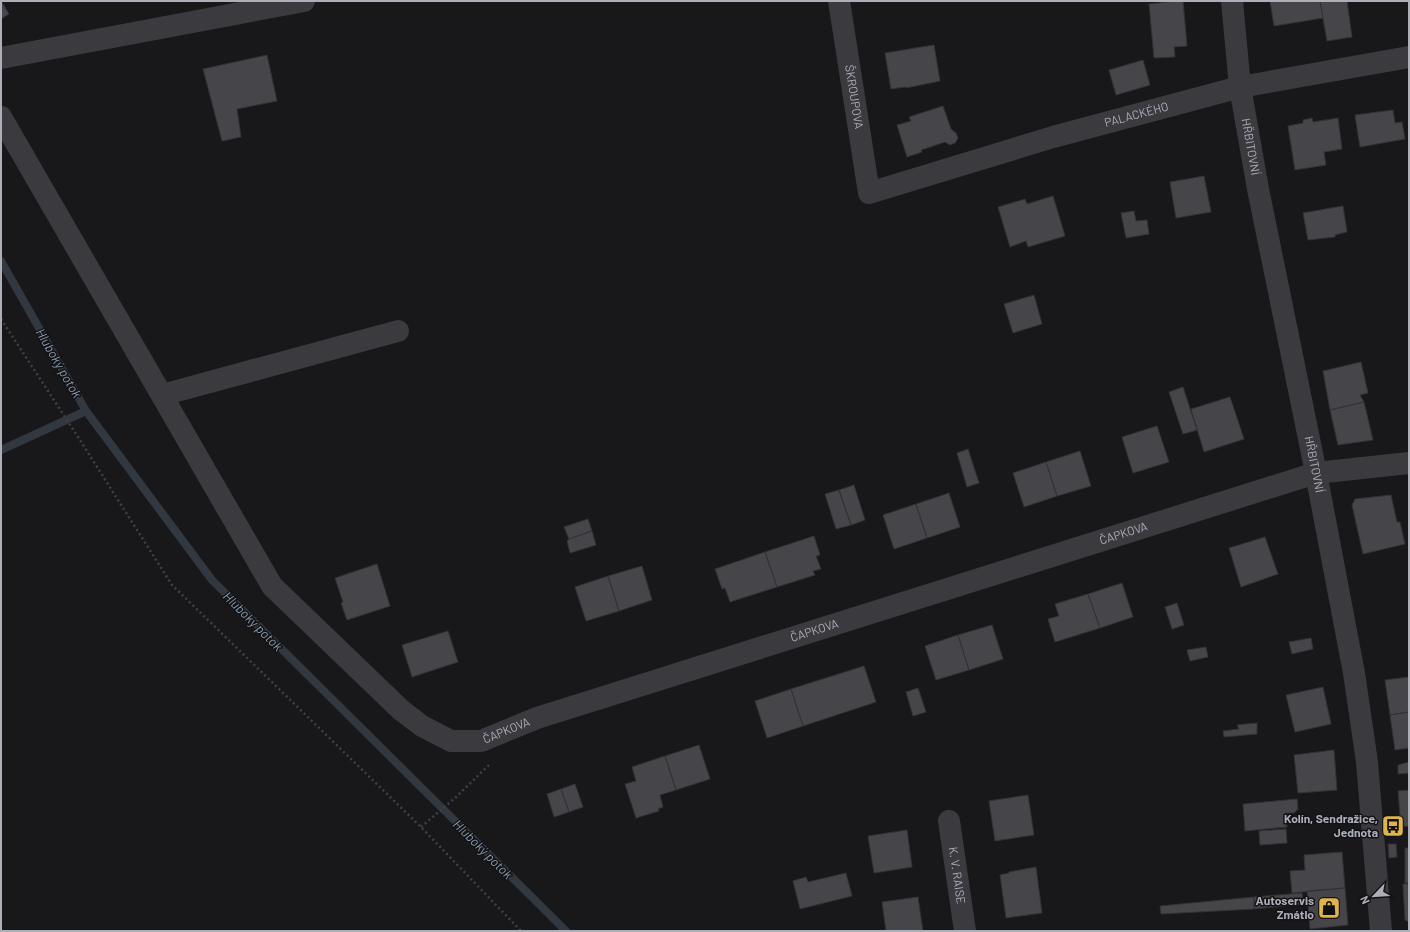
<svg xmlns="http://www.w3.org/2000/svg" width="1410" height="932" font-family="Barlow,sans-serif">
	<rect width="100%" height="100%" fill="#18181a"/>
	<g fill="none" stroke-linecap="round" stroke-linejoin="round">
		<path stroke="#32383f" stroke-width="8" d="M1 261 86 411 212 580 566 931
			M1 450 86 411"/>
	</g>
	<path fill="#46454a" stroke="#333336" d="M1 1 9 14 1 19Z
		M1176 1H1183L1187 46 1174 47 1175 57 1154 58 1149 4Z
		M1270 1H1320L1323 18 1274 26Z
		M1320 1H1347L1352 37 1327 41Z
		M934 45 940 81 906 88 905 87 891 89 885 53Z
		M267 55 277 101 237 109 241 137 222 141 203 69Z
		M1143 60 1150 85 1116 95 1109 70Z
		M943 106 951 129 956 133 958 138 955 143 950 145 945 142 921 150 922 152 907 157 897 125 911 121 909 117Z
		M1393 110 1395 123 1402 122 1405 139 1360 147 1355 115Z
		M1312 118 1313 122 1338 118 1342 149 1324 152 1326 165 1295 170 1288 126 1303 123V120Z
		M1204 176 1211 212 1176 218 1170 182Z
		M1053 196 1065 236 1028 247 1026 241 1010 247 998 207 1025 199 1027 204Z
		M1343 206 1347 232 1335 235V237L1308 240 1303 213Z
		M1134 211 1136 221 1147 220 1149 234 1126 238 1121 213Z
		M1034 295 1042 324 1013 333 1004 304Z
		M1361 362 1368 393 1360 395 1364 402 1330 410 1323 371Z
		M1183 387 1197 430 1183 434 1169 392Z
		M1230 397 1244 439 1204 452 1191 409Z
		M1364 402 1373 440 1338 445 1330 410Z
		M1157 426 1169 462 1133 473 1122 437Z
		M968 449 979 483 967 487 957 453Z
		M1080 451 1091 486 1057 496 1046 462Z
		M1046 462 1057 496 1024 507 1013 473Z
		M854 485 865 520 851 525 839 490Z
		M839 490 851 525 836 529 825 494Z
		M949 493 960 527 927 538 916 504Z
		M1391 495 1397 522H1400L1405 544 1363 554 1352 505 1355 499Z
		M916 504 927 538 894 549 883 515Z
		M588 519 592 531 569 539 564 527Z
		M592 531 596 545 570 553 567 541 569 539Z
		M814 536 820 555 816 556 821 569 813 571 815 575 777 587 765 552Z
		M1265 537 1278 574 1241 587 1229 548Z
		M765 552 777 587 730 602 725 588 722 589 715 569Z
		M377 564 390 606 347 620 341 603 343 602 335 578Z
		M642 566 652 600 619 611 608 576Z
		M608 576 619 611 586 621 575 587Z
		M1122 583 1133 617 1100 628 1088 594Z
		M1088 594 1100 628 1055 642 1048 619 1059 616 1055 604Z
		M1177 603 1184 625 1172 629 1165 607Z
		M992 625 1003 659 969 670 958 635Z
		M448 631 458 662 412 677 402 645Z
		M958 635 969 670 936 680 925 646Z
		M1311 638 1313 649 1292 654 1289 642Z
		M1206 647 1208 657 1190 661 1187 650Z
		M864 666 876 702 803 726 791 689Z
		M1409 677V712L1390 715 1385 680Z
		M1323 687 1331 724 1295 732 1286 695Z
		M918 688 926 712 913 716 906 692Z
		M791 689 803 726 767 738 755 701Z
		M1409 712V748L1395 750 1390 715Z
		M1257 723V734L1224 737 1223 731 1239 729 1237 725Z
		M699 745 710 779 676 790 665 756Z
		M1334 750 1337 790 1298 793 1294 755Z
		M665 756 676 790 660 795 663 807 658 809 659 811 636 818 625 784 636 781 632 767Z
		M1409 762V773L1398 774V765Z
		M575 784 583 807 569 812 561 789Z
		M561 789 569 812 554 817 547 794Z
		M1409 790V826L1401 827 1398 791Z
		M1028 795 1034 835 995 841 989 801Z
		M1297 799 1298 809 1294 813H1285L1287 827 1245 831 1243 804Z
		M1286 829 1287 843 1260 845 1259 831Z
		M907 830 912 867 874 873 868 836Z
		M1388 844H1396L1397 857 1389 858Z
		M1405 848H1409V883H1405Z
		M1342 852 1345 888 1292 893 1290 871 1305 870 1304 855Z
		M1036 867 1042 913 1006 918 1000 875 1009 873V872Z
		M846 873 852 896 800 909 793 881 806 877 808 882Z
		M1403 884H1409V922L1405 920Z
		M1345 888 1348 925 1310 929 1307 891Z
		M1302 893 1303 904 1254 909V897Z
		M918 897 923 931H886L882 902Z
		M1254 897V909L1161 914 1160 906Z"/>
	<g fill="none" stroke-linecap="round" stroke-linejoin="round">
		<path stroke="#404146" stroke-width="2.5" stroke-dasharray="2 3" stroke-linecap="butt" d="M1 319 78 437 172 585 421 827 521 931
			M421 827 455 798 489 765"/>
		<g stroke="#3a3a3f" stroke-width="22">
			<path id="s1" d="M839 1 869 193 1053 137 1240 87 1409 57"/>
			<path id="s2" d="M1232 1 1240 87 1258 189 1316 473 1354 673 1367 762 1381 931"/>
			<path d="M1 58 304 1"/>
			<path id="s3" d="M1 117 272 586 401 710 422 726 451 741H481L537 718 1316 473 1409 463"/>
			<path d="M162 395 398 331"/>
			<path id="s4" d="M949 821 965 931"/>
		</g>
	</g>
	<defs>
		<g id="bus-square" transform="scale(1.15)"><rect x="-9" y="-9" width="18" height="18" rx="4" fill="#dfb54b" stroke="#131315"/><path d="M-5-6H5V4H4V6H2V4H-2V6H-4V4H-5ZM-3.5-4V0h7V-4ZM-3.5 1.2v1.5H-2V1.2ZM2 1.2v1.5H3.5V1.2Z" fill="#111"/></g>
		<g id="shop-square" transform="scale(1.15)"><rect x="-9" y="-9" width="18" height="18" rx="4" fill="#dfb54b" stroke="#131315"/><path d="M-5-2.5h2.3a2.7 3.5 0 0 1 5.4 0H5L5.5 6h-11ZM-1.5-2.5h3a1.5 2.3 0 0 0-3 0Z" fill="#111"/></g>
	</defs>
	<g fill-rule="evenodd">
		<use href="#bus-square" x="1393" y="826"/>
		<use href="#shop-square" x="1329" y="908"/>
	</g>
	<g text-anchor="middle" stroke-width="3" stroke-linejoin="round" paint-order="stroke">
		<g font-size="12" fill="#acafb8" stroke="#131315">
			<text dy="4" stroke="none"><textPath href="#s1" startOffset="97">ŠKROUPOVA</textPath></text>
			<text dy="4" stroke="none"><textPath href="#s1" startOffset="473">PALACKÉHO</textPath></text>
			<text dy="4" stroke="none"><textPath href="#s2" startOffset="147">HŘBITOVNÍ</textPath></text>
			<text dy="4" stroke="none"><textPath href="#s2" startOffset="471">HŘBITOVNÍ</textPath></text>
			<text dy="4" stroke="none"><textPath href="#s3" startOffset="1485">ČAPKOVA</textPath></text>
			<text dy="4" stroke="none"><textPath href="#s3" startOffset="1161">ČAPKOVA</textPath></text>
			<text dy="4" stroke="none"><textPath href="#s3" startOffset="837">ČAPKOVA</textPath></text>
			<text dy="4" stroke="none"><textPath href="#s4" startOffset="55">K. V. RAISE</textPath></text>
		</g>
		<g font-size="12" font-weight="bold" fill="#acafb8" stroke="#131315" text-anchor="end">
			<text x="1378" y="823">Kolín, Sendražice,<tspan x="1378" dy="14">Jednota</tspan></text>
			<text x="1314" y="905">Autoservis<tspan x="1314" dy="14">Zmátlo</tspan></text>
		</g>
		<g font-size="13" font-style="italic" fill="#879aaf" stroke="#131315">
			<text transform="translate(59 363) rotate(60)" y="5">Hluboký potok</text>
			<text transform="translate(253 621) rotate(45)" y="5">Hluboký potok</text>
			<text transform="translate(483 849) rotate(45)" y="5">Hluboký potok</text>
		</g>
	</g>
	<rect width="1410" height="932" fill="none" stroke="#acafb8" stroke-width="4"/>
	<g transform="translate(1374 896) rotate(245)" stroke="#131315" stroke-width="3" paint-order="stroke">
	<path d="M0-3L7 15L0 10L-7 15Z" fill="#acafb8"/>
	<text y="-6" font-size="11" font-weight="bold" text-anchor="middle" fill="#acafb8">N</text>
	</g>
</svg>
